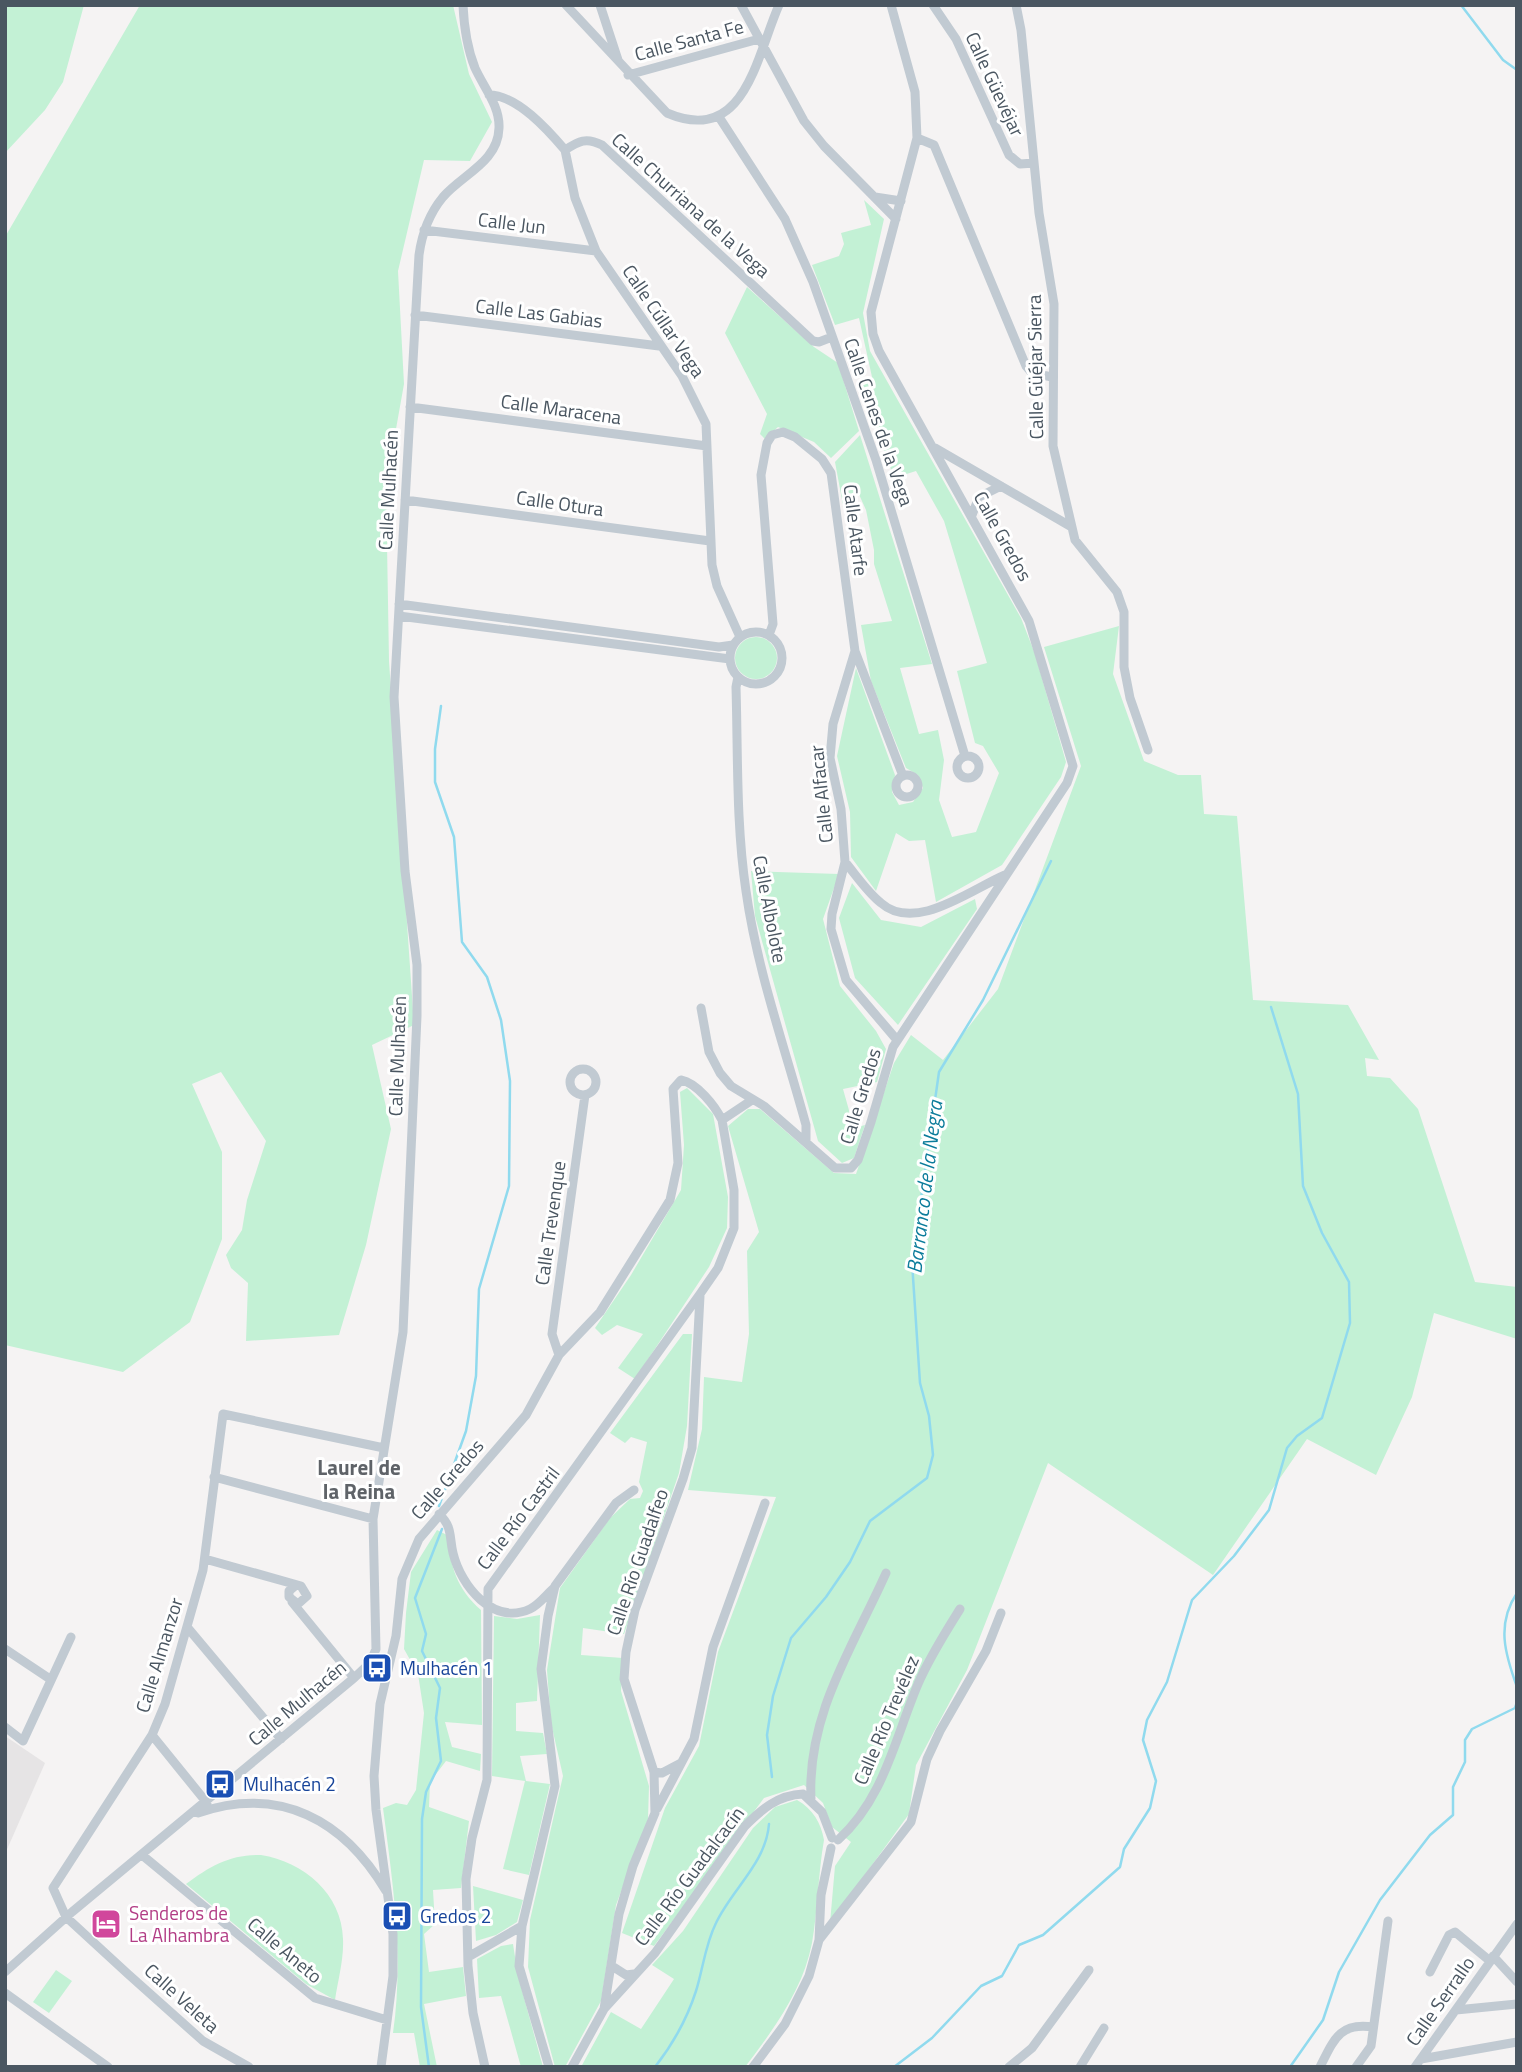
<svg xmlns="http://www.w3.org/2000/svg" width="1522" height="2072" font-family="'Titillium Web',sans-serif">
	<rect width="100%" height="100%" fill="#f5f3f3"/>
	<path fill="#e6e4e5" d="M5 1736 45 1763 5 1854Z"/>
	<path fill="#c3f1d5" d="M5 5H84L63 82 45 110 5 153Z
		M140 5H453L469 74 492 122 470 161 424 160 398 271 404 384 386 485 389 661 414 1025 372 1045 391 1129 366 1245 339 1335 246 1341 248 1283 231 1268 226 1255 242 1230 247 1200 266 1141 221 1072 192 1084 222 1152V1239L190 1322 123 1372 5 1345V237Z
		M864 200 884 219 863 313 870 351 1021 618 1035 654 1066 762 1061 777 1002 865 936 902 925 840 909 841 896 833 876 891 851 857 850 812 837 756 856 668 895 775 892 792 899 805 913 802 923 788 918 775 906 768 871 681 861 625 892 621 874 564V550L866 510 857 490 843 505 835 462 860 435 932 664 900 668 919 734 938 730 944 760 939 800 952 837 976 832 999 773 983 746 975 743 957 671 987 663 944 521 916 471 894 478 859 380 872 377 859 318 835 325 812 265 839 256 844 244 841 233 871 225Z
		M747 287 814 347 838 363 859 431 831 458 814 442 778 427 765 439 760 434 767 414 725 333Z
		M1119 626 1113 674 1144 761 1178 775H1201L1204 814 1237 816 1253 1000 1348 1005 1379 1060 1365 1058 1367 1076 1390 1078 1418 1109 1475 1282 1517 1287V1339L1434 1313 1412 1397 1376 1475 1307 1439 1213 1575 1048 1463 967 1670 916 1765 909 1814 830 1923 835 1866 851 1842 832 1827 823 1803 804 1785 764 1798 654 1946 622 1933 665 1808 699 1746 718 1652 776 1497 688 1490 702 1429 704 1377 742 1382 749 1334 747 1251 759 1232 728 1126 748 1109H760L834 1173 856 1174 894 1063 911 1035 943 1060 998 989 1081 766 1044 647Z
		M735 658a21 21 0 1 1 42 0a21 21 0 1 1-42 0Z
		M751 871 839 874 823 919 840 986 876 1031 886 1049 877 1082 843 1089 854 1128 865 1125 854 1158 842 1163 818 1141 755 916Z
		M852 883 881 920 921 927 975 899 977 909 898 1025 855 978 839 918Z
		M687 1088 713 1114 728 1197 727 1228 709 1267 635 1379 618 1368 643 1334 617 1325 602 1335 595 1328 631 1275 681 1190 684 1145 680 1092Z
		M683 1334H692L687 1426 679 1473 624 1634 583 1628 581 1655 623 1658 621 1691 649 1786 648 1819 616 1905 601 2001 565 2067H555L528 1967 530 1920 563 1776 551 1723 547 1670 560 1588 610 1518 630 1499 640 1498 643 1491 639 1482 647 1442 631 1437 625 1443 610 1433Z
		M437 1530 447 1535C451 1567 456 1588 481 1610L482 1725 445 1722 452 1747 481 1754 480 1771 446 1761 430 1782 429 1807 469 1821 461 1888 433 1890 435 1924 424 1934 429 1972 463 1967 466 1996 424 2004 437 2067H420L414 2033H393C404 1957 393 1884 383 1808L396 1803 407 1805 416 1790 424 1713 418 1674 404 1649 406 1613 411 1572Z
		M540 1615 537 1701 516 1703V1731L543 1733 547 1754 520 1756 526 1781 550 1784 529 1875 503 1869 525 1781 492 1776 494 1616 517 1619Z
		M797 1800C813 1809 821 1823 824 1840 818 1874 818 1909 812 1943 803 1990 773 2030 745 2067H581L611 2012 641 2029 674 1979 652 1965 683 1931 753 1828 775 1807Z
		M261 1855C304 1862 342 1894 343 1939 344 1959 338 1980 335 2000L306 1984 186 1884C210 1866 231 1854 261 1855Z
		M473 1886 523 1900 517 1922 496 1935 476 1941Z
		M513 1944 518 1976 543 2067H521L501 1996 479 1998 477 1959 501 1946Z
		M56 1970 72 1981 49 2013 33 2002Z"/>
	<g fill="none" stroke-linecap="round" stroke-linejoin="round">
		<path stroke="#90daee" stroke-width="2.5" d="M1461 5 1503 60 1517 70
			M439 1506 466 1431 476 1376 479 1289 509 1186 510 1081 501 1020 487 977 462 942 454 837 435 782V749L441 706
			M1517 1593C1496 1624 1505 1654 1517 1687
			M772 1777 767 1735 773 1696 791 1638 826 1597 850 1562 870 1521 927 1478 933 1455 929 1416 920 1383 912 1262 939 1072 983 1000 1051 861
			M429 2067 421 2007 422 1819 426 1792 441 1761 436 1718 440 1688 422 1651 426 1634 415 1598 442 1529
			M655 2067C673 2044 687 2019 696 1991 703 1969 705 1945 716 1923 732 1889 766 1863 769 1824
			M894 2067 932 2038 981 1986 1002 1976 1019 1945 1043 1935 1120 1867 1124 1849 1150 1808 1156 1781 1143 1740 1147 1720 1167 1682 1192 1600 1234 1556 1269 1510 1287 1448 1297 1436 1322 1418 1350 1323 1349 1282 1322 1233 1303 1186 1298 1094 1271 1007
			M1290 2067 1323 2020 1339 1972 1380 1900 1430 1835 1453 1815V1787L1465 1762V1740L1472 1729 1515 1708 1517 1702"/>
		<path stroke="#c1cad2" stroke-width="9" d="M566 5 667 113C745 146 756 57 779 5
			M600 5 618 60
			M741 5 804 121 824 146 896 219
			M933 5 956 39 1009 155 1020 164 1034 163
			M1016 5 1021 30 1039 213 1054 304 1053 446 1075 540 1117 592 1124 612V667L1130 698 1148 750
			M628 75 759 39
			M489 95C517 95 548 130 565 150
			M719 117 785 219 813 282 876 460 965 756
			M917 138 934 145 1026 366 1032 373 1052 377
			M565 150 575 198 596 251 682 376 706 424 712 565 717 586 740 637
			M565 150C579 141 586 137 602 145L813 341 819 342 832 337
			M875 197 901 201
			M424 230 596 251
			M415 315 659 346
			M410 407 707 446
			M935 448 1070 526
			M405 500 710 541
			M972 515 979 497 1001 486
			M399 604 719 647 733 645
			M399 616 730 659
			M730 658a26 26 0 1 1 52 0a26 26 0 1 1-52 0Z
			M769 635 773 624 761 475 767 443 772 435 783 432 795 437 822 459 831 473 855 651 903 776
			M855 651 833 724 830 758 841 809 845 862 832 914 831 929 846 980 897 1040
			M738 677 736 687C738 755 736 824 746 891 757 970 785 1048 806 1125V1142
			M957 767a11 11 0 1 1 22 0a11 11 0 1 1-22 0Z
			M896 786a11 11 0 1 1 22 0a11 11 0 1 1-22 0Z
			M845 862C856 875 867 892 881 903 915 933 970 890 1005 875
			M701 1008 709 1052 720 1073 731 1086 764 1106 835 1168H851L858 1160 871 1122 893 1047 1067 783 1073 766 1029 621 879 351 873 334 871 312 917 138 915 92 891 5
			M570 1082a13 13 0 1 1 26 0a13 13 0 1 1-26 0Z
			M722 1120 752 1100
			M559 1355 552 1334 585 1095
			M214 1477 373 1519
			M439 1514C453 1527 449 1537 453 1553 461 1586 493 1626 530 1609 539 1605 546 1595 554 1588
			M205 1559 301 1586 307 1596 298 1604 289 1597V1591L296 1585
			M292 1602 354 1678
			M187 1627 281 1739
			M5 1649 50 1679
			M361 1672 375 1673 384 1680
			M5 1727 23 1741 71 1637
			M152 1735 207 1803
			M654 1772 662 1773 681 1763
			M811 1799C807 1714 853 1647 886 1573
			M657 1809 694 1739 713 1647 765 1503
			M198 1813C280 1785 344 1820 386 1891
			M838 1840C884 1799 895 1738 918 1684 929 1658 945 1633 960 1609
			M142 1855 315 1998 387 2020
			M819 1940 911 1822 927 1759 940 1731 986 1651 1001 1613
			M1493 1956 1517 1982
			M468 1957 522 1926
			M612 1966 626 1975 634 1974
			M5 1972 72 1912 354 1678 370 1663 376 1649 373 1519 403 1332 417 1016V965L405 871 394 697 419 255C422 233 429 214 443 197 463 174 498 162 499 128 500 106 484 88 475 68 467 48 464 27 463 5
			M1430 1972 1449 1935 1455 1932 1490 1961
			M5 1993 108 2067
			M604 2009 619 1914 633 1866 655 1813 654 1772 624 1679 626 1652 635 1610 683 1479 692 1448 700 1296
			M1456 2010 1517 2004
			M1421 2059 1517 2042
			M249 2067 203 2041 128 1974 66 1917 53 1888 152 1735 165 1704 203 1570 223 1414 384 1448
			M381 2067 393 1976V1934L376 1810 374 1776 380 1704 396 1636 402 1579 419 1539 526 1415 559 1355 600 1312 670 1200 678 1163 673 1089 681 1080C697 1083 715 1106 722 1120L734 1190V1228L718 1268 700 1294 488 1589 487 1780 472 1838 466 1879 468 1966 473 2013 485 2067
			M549 2067 519 1966 522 1926 555 1786 541 1669 548 1616 555 1586 616 1503 634 1490
			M572 2067 604 2009 655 1953 745 1826C762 1809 778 1795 803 1794L822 1812 832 1838
			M753 2067 785 2024 809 1976 819 1940 821 1895 831 1848
			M1009 2067 1032 2048 1089 1970
			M1080 2067 1104 2028
			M1320 2067C1334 2039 1340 2022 1373 2027
			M1356 2067 1371 2046 1388 1921
			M1415 2067 1517 1924"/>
	</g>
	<defs>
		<g id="bus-square" transform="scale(1.575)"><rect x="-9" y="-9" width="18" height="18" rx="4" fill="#1a4fb4" stroke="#fff"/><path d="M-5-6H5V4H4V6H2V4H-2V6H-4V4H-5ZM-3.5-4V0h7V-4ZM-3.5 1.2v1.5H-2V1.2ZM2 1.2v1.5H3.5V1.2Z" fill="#fff"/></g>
		<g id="hotel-square" transform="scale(1.575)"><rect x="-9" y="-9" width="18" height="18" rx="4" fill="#d1479c" stroke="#fff"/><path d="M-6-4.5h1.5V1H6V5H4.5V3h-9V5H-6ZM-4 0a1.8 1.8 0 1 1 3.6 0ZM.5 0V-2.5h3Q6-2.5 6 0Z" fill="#fff"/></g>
	</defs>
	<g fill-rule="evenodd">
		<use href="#bus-square" x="377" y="1668"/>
		<use href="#bus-square" x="220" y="1784"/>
		<use href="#bus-square" x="397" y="1916"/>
		<use href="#hotel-square" x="106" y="1924"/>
	</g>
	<g text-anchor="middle" stroke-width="6" stroke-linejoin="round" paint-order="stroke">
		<g font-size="19" fill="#4a5661" stroke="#fff">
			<text transform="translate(689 40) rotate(-15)" y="7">Calle Santa Fe</text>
			<text transform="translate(995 84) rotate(65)" y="7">Calle Güevéjar</text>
			<text transform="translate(691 205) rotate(42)" y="7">Calle Churriana de la Vega</text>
			<text transform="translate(512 223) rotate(7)" y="7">Calle Jun</text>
			<text transform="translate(539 313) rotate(7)" y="7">Calle Las Gabias</text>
			<text transform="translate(664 321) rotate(56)" y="7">Calle Cúllar Vega</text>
			<text transform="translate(1035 367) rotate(-91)" y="7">Calle Güéjar Sierra</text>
			<text transform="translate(561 409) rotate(8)" y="7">Calle Maracena</text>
			<text transform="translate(879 422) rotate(71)" y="7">Calle Cenes de la Vega</text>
			<text transform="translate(388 490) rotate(-87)" y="7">Calle Mulhacén</text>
			<text transform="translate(560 503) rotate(8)" y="7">Calle Otura</text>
			<text transform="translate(856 530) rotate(83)" y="7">Calle Atarfe</text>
			<text transform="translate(1003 536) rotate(61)" y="7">Calle Gredos</text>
			<text transform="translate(821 794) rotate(-96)" y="7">Calle Alfacar</text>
			<text transform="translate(770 909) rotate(79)" y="7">Calle Albolote</text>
			<text transform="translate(397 1056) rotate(-88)" y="7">Calle Mulhacén</text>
			<text transform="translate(860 1096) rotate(-73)" y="7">Calle Gredos</text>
			<text transform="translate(550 1223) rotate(-82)" y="7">Calle Trevenque</text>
			<text transform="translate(447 1479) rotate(-49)" y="7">Calle Gredos</text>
			<text transform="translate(518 1518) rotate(-53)" y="7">Calle Río Castril</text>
			<text transform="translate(637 1562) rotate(-71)" y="7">Calle Río Guadalfeo</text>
			<text transform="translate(159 1655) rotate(-73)" y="7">Calle Almanzor</text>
			<text transform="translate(297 1703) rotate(-40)" y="7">Calle Mulhacén</text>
			<text transform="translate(886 1720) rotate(-67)" y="7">Calle Río Trevélez</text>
			<text transform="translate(689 1876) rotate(-53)" y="7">Calle Río Guadalcacín</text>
			<text transform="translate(285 1950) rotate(40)" y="7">Calle Aneto</text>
			<text transform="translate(182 1998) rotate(42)" y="7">Calle Veleta</text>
			<text transform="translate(1440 2001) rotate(-55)" y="7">Calle Serrallo</text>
		</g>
		<g font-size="19" fill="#164399" stroke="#fff" text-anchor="start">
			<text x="400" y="1675">Mulhacén 1</text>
			<text x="243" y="1791">Mulhacén 2</text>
			<text x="420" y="1923">Gredos 2</text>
		</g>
		<g font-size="19" fill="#b23c85" stroke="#fff" text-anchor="start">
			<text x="129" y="1920">Senderos de<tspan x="129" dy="22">La Alhambra</tspan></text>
		</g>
		<g font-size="21" font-style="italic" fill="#0c7c9b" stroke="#fff">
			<text transform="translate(925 1187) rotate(-83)" y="7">Barranco de la Negra</text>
		</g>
		<g font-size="21" font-weight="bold" fill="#5f6368" stroke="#fff">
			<text x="359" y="1475">Laurel de<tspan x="359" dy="24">la Reina</tspan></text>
		</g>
	</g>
	<rect width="1522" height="2072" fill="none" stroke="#4a5661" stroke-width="14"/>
</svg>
